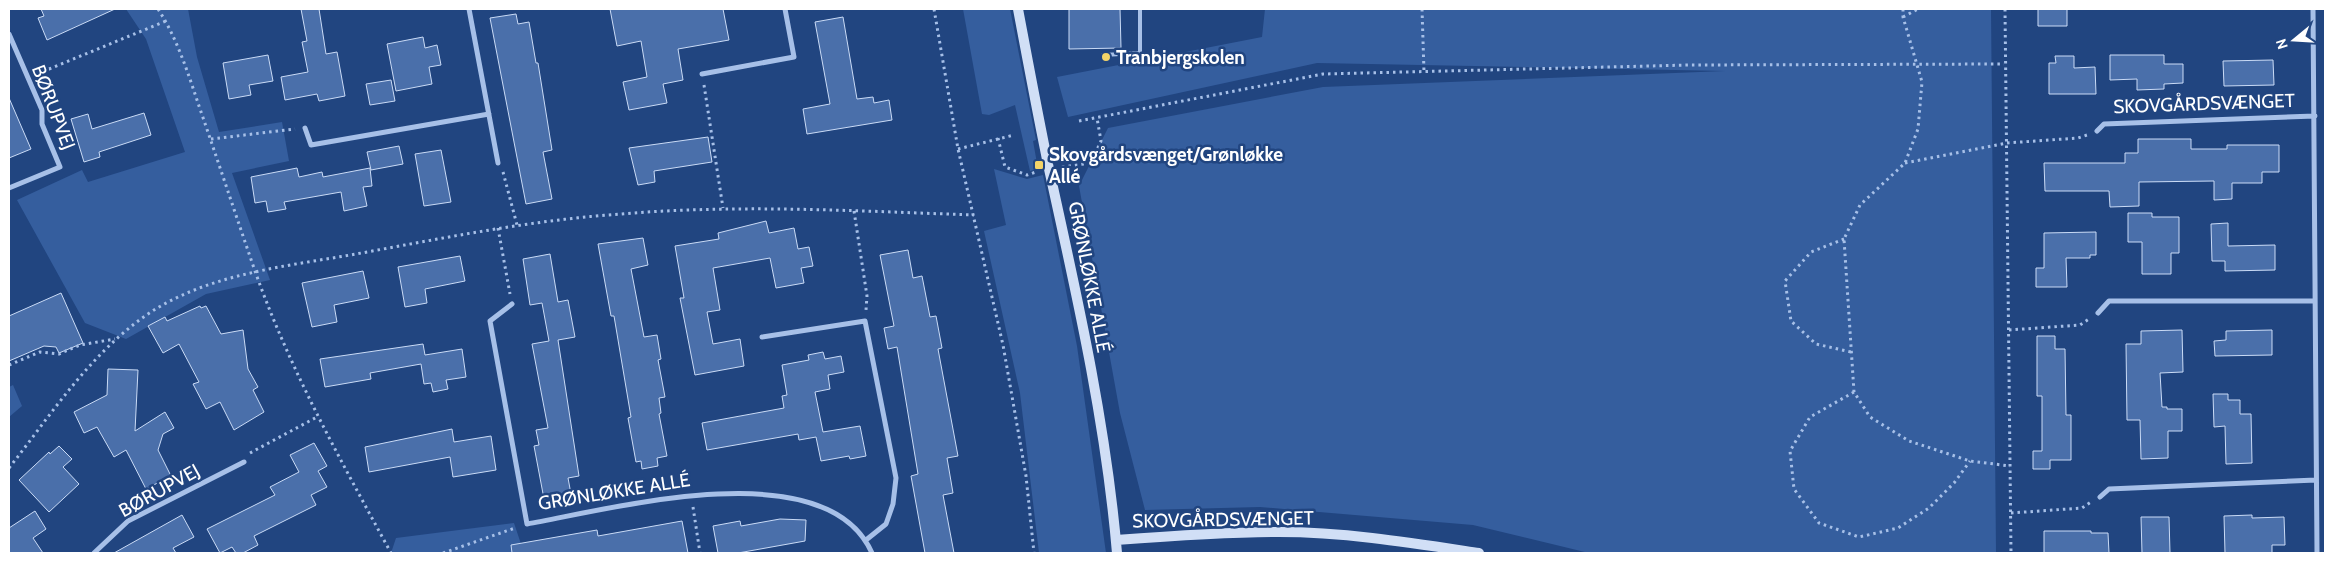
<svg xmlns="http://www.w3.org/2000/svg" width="2334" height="562" font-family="Cabin,sans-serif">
	<rect width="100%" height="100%" fill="#214580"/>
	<path fill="#355e9e" d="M126 9H188L197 57 219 132 282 122 289 161 232 173 270 280 206 294 126 339 85 323 17 200 82 170 88 182 185 152 146 39Z
		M963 9H1010L1036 140 1033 141 1038 169 1030 171 1015 105 989 115 982 114Z
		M1265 9H1991L1996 553H1589L1473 525 1260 507 1145 510 1120 413 1079 186 1108 128 1323 87 1725 71 1317 63 1068 117 1057 77 1262 37Z
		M994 169 1027 179 1043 175 1077 346 1106 553H1039L1020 393 984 231 1006 225Z
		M13 385 22 406 9 417V387Z
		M514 523 524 553H391L396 538Z"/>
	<path fill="#4a6faa" stroke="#cadbf6" d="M41 9H115L47 40 38 18 44 16Z
		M301 9H319L326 54 337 52 345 96 319 101 317 94 285 100 281 77 308 72 302 42 307 41Z
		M610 9H723L729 40 678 49 683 80 663 84 667 103 629 110 623 82 647 77 641 41 617 46Z
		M1069 9H1120L1121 48 1069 49Z
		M2038 9H2067V26H2038Z
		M516 14 518 24 529 22 536 63H538L552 150 543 152 552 199 526 204 490 18Z
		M843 17 857 99 873 97 874 103 889 100 892 120 807 134 803 109 830 104 815 22Z
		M423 37 425 48 437 45 441 65 429 67 432 84 396 91 387 44Z
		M268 55 273 81 249 85 251 95 229 99 223 63Z
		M2110 55H2164V64H2183V83L2164 84V89L2137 90V79L2110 80Z
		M2055 56H2074V68L2095 67 2096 94H2049V63H2056Z
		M2273 60 2274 85 2224 86 2223 61Z
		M391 80 395 101 370 105 366 84Z
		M9 98 31 149 9 158Z
		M144 113 151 135 99 152 100 157 84 162 71 119 88 114 92 129Z
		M708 137 712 162 654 171 655 182 638 185 629 148Z
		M2138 139H2191V149H2227V145H2279V172H2262V183H2232V199L2214 200V181L2139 182V206L2110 207 2109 191H2045L2044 163H2125V153H2138Z
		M399 146 403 164 371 170 367 152Z
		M441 150 451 202 424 206 415 154Z
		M297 168 299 177 322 172 323 177 370 168 372 186 363 187 367 206 344 211 341 192 284 202 286 209 268 212 266 201 255 203 251 177Z
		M2128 213H2152V217H2179V253H2171V274H2142V242H2128Z
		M766 221 769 233 794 228 798 249 809 247 813 266 801 268 804 283 776 288 770 258 713 268 720 310 707 312 713 344 740 339 744 366 695 375 680 298H684L675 246 719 239 718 233Z
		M2228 223V246L2275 245V270L2225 271V261H2212L2211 224Z
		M2096 232V255H2090V258H2066L2067 287H2036V268H2044V233Z
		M643 238 648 265 631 269 644 337 657 335 661 359 658 360 665 397 659 398 661 413 659 414 667 456 657 458 658 466 642 469 641 461 636 462 628 418 631 417 614 316H611L598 244Z
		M908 250 913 278 922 276 930 317 936 316 942 348 938 349 958 456 947 458 953 493 943 495 954 553H925L911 476 918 474 897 347 888 349 884 328 894 326 880 255Z
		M550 254 558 302 568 300 575 337 558 340 579 476 568 478 571 494 544 499 534 446 539 445 536 430 548 428 532 344 549 341 542 303 530 305 523 259Z
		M460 256 465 281 425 289 427 303 405 307 398 267Z
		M363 271 369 298 334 305 337 322 312 327 302 283Z
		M61 293 83 343 59 353 56 347 44 346 9 361V316Z
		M200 306 201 308 206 306 221 334 243 330 248 369 258 387 253 390 264 412 234 430 220 402 206 409 193 384 199 382 179 344 163 353 148 326 165 317 167 321Z
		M2182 330 2183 372 2160 373 2162 407H2167V409H2182V431H2168V458L2141 459 2140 420H2127L2126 344H2141V331Z
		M2272 330V355L2215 356 2214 341 2226 340V331Z
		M2037 336H2055V349H2065L2066 415H2071V460H2050V469H2033V451H2042V396H2037Z
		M423 344 425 355 462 349 466 377 446 380 448 389 433 392 431 383 424 384 421 364 370 373 371 379 325 387 320 359Z
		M823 352 825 359 841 356 844 372 828 375 830 389 815 392 823 432 860 426 866 456 850 459 849 456 821 461 816 437 799 440 798 434 707 450 702 423 784 408 782 396 787 395 782 365 809 360 808 355Z
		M108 369 138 370 135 431 165 412 174 428 163 434 158 450 171 476 146 489 126 450 114 457 97 427 84 433 74 412 107 395Z
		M2213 394H2228V400H2240V414H2251L2252 463 2226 464 2225 426 2214 427Z
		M452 429 454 442 491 436 496 470 453 477 450 457 369 472 365 447Z
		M314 443 327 466 318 471 327 487 311 495 316 505 254 536 258 545 243 553H236L232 547 220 553 207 529 275 495 270 487 299 472 290 455Z
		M59 446 72 459 63 467 79 484 49 512 19 480 49 452 50 454Z
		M35 511 46 529 33 538 43 553H9V528Z
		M182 515 194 537 173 548 176 553H114Z
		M2252 515V518L2284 517 2285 545H2272V553H2225L2224 516Z
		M2141 517H2169L2170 553H2142Z
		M780 519 806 520 805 541 738 553H718L713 526 740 521 741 526Z
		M682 521 688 553H512L511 545 597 530 598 536Z
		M2044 531H2091V533H2108L2109 553H2044Z"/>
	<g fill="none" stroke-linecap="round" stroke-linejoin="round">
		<path stroke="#a7c0e8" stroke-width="3" stroke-dasharray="2.5 4" stroke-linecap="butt" d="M158 9C177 38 188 73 199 106 218 161 236 216 255 271 290 370 341 461 391 553
			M934 9 958 149 1003 345 1026 476 1034 553
			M1422 9 1424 72
			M1903 9V17L1922 82 1918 129 1905 163 1860 205 1844 239 1854 392 1870 417 1909 441 1970 461 2010 466
			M2005 9 2011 553
			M1903 17 1918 9
			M36 68 49 69 166 21
			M704 85 723 208
			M1079 121 1323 74 1690 65 2004 64
			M998 138 1005 167 1027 175 1036 172
			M211 139 295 129
			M958 149 1014 135
			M1905 163 2007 143 2078 138 2087 135
			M1062 167 1091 163 1101 141 1097 118
			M503 172 517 225
			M854 211 867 296 866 310
			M498 228 510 294
			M1844 239 1811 252 1785 281 1791 321 1816 344 1851 352
			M2009 330 2080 325 2089 319
			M9 365 40 352 59 354 80 345 115 339
			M1854 392 1810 417 1790 451 1794 489 1819 523 1859 537 1898 528 1929 508 1954 483 1970 461
			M250 453 317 417
			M9 468C53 412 93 349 154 310 214 273 288 266 356 254 444 238 532 220 621 214 739 204 856 211 974 215
			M693 507 700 553
			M2011 513 2082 508 2091 502
			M443 553 515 528"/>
		<path stroke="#a7c0e8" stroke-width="4" d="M1103 55 1140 53V9"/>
		<path stroke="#a7c0e8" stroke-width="5" d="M469 9 498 163
			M2313 9 2317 553
			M9 34 42 110V124L60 167 9 188
			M702 74 794 57 785 9
			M305 128 311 145 489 114
			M2097 131 2104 124 2315 116
			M512 304 490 321 527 524C612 509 826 450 872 553
			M2098 313 2109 301H2315
			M762 337 865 321 896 478 893 504 886 524 866 540
			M2100 497 2109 489 2316 480
			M94 553 128 521 244 462"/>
		<path stroke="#d1dff6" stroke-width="10" d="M1018 9C1028 62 1038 116 1049 169 1077 296 1106 423 1117 553
			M1116 540C1170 536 1224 532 1279 532 1346 532 1413 543 1479 553"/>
	</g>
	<g fill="#f4d468" stroke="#214580" stroke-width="2">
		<circle cx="1106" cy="57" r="5"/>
		<rect x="1034" y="160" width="10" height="10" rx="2.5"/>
	</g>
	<g text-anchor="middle" stroke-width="5" stroke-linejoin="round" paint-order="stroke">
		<g font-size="19" font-weight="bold" fill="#fff" stroke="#214580" text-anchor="start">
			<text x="1116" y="64">Tranbjergskolen</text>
			<text x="1049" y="161">Skovgårdsvænget/Grønløkke<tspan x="1049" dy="22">Allé</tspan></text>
		</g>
		<g font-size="19" fill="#fff" stroke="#214580">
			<text transform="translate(2204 103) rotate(-2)" y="7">SKOVGÅRDSVÆNGET</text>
			<text transform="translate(54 107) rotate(69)" y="7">BØRUPVEJ</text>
			<text transform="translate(1090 277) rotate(79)" y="7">GRØNLØKKE ALLÉ</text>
			<text transform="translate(159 490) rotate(-29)" y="7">BØRUPVEJ</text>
			<text transform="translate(614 491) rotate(-9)" y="7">GRØNLØKKE ALLÉ</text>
			<text transform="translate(1223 519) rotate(-1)" y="7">SKOVGÅRDSVÆNGET</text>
		</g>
	</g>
	<rect width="2334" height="562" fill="none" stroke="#ffffff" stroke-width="20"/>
	<g transform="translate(2294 40) rotate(252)" stroke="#214580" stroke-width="4" paint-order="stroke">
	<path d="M0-4L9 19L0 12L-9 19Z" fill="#ffffff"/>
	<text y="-8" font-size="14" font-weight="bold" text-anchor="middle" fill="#ffffff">N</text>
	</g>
</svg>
